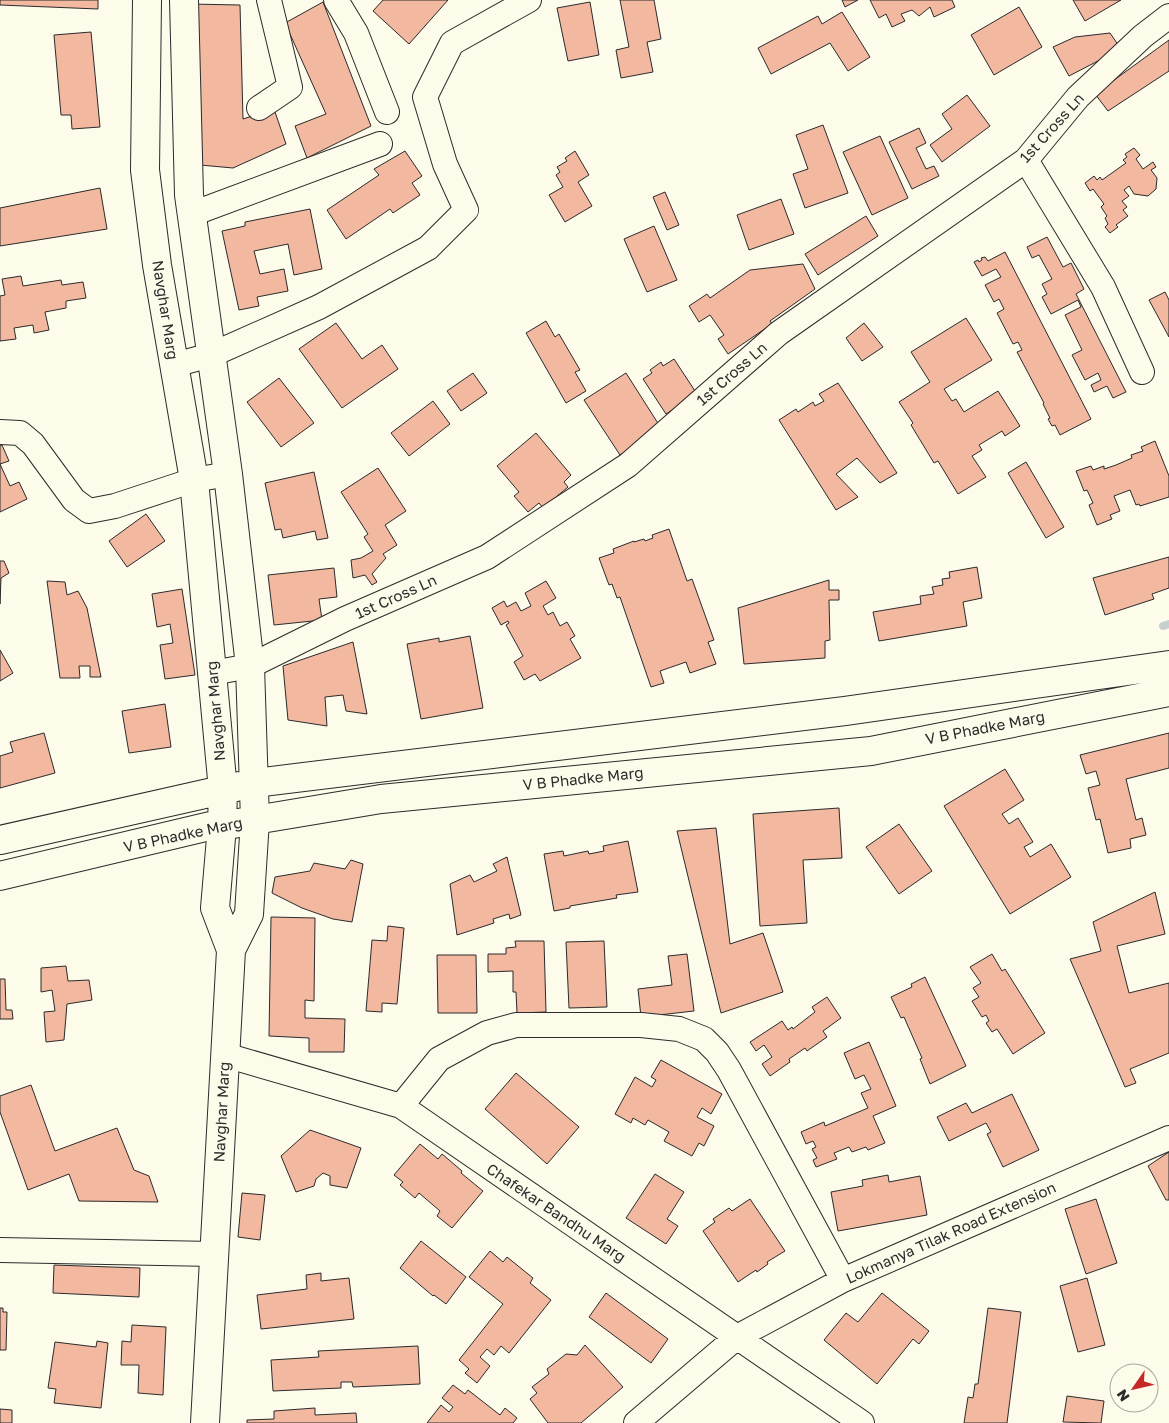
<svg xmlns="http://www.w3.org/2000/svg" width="1169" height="1423" font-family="'Golos Text',sans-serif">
  <rect width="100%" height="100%" fill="#fdfbea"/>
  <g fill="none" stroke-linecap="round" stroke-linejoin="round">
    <path stroke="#c7d0d0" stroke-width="8" d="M1163,626L1169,624"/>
  </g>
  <path fill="#f2b8a0" stroke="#2b2b2b" d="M0,0H98V9L0,5Z
    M383,0H448L409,44L373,11Z
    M620,0H654L661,39L647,42L653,72L621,78L616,50L629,47Z
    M842,0H858L845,7Z
    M870,0H952L955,7L934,17L930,7L919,16L912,10L901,14L905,21L892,27L886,14L879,18Z
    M1073,0H1121L1085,21Z
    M323,2L371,126L307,158L295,126L326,114L285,23Z
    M590,2L599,55L568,61L557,8Z
    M190,4L240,5L243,119L274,109L286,144L233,168L189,164Z
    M1019,7L1042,47L994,75L971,35Z
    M842,12L870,57L848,71L830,43L771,74L758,48L818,16L822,24Z
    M91,32L100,127L72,129L71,115H61L54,35Z
    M1110,33L1121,49L1069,76L1053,47L1075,37Z
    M1169,40V71L1108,111L1095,94Z
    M967,95L990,126L942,162L930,145L952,129L942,114Z
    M823,125L848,193L805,208L793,174L808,169L796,135Z
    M919,128L926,143L916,148L926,169L934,166L939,176L912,189L889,142Z
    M880,136L908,198L872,215L843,152Z
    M1134,148L1140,155L1136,159L1143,169L1153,162L1156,167L1151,170L1157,178L1156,189L1148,196L1134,194L1129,186L1124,190L1129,196L1122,201L1127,207L1123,210L1128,216L1116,225L1118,227L1110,233L1105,227L1108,224L1105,218L1107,216L1101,207L1104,204L1093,189L1090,191L1085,183L1094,176L1097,180L1100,177L1102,180L1126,163L1123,160L1127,157L1125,154Z
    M405,151L422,176L412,183L420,195L393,213L390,209L346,239L327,210L379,175L374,169Z
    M575,151L589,175L578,182L592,206L565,222L549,195L563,187L556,175L560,172L557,167L567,161L565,158Z
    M100,188L107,229L0,246V208Z
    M665,192L679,225L667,230L653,197Z
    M781,199L794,234L749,250L737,215Z
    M310,209L322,269L294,275L288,244L254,251L260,274L284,269L288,291L257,297L259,306L239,310L222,231L245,226V222Z
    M866,216L878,236L818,275L805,254Z
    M654,226L677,280L647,292L624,239Z
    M1047,237L1063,267L1071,263L1084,289L1076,294L1126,392L1113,398L1107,386L1094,392L1091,385L1101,380L1098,373L1085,380L1072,355L1082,350L1065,315L1081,307L1078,300L1051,314L1042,297L1047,294L1042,284L1052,279L1039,255L1032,258L1027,247Z
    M1005,252L1091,419L1060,435L1055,425L1052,426L1048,419L1050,418L1043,404L1044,403L1017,352L1022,350L1018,342L1013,344L997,313L1004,309L999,299L994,302L985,285L1001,277L996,269L982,276L974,262L978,260L979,262L982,260L981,258L985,257L988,261Z
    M803,264L815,289L770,321L772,324L728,354L718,339L724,335L710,315L699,322L689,306L707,294L710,298L750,270Z
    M21,276L23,286L61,280L62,285L83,282L86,298L66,301V308L45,312L49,330L34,333L33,325L14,328L16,339L0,341V296L5,295L2,279Z
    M1165,292L1169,300V337L1149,300Z
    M966,318L992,360L944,389L952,401L956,399L964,412L998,391L1020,426L1005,436L1002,431L979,445L982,450L972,456L986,477L958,494L938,461L934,463L911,425L913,423L899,402L930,382L911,352Z
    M546,321L555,337L559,334L580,370L575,372L586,391L566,403L526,333Z
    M336,323L362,359L382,345L398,369L342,408L299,349Z
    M864,323L883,347L862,361L846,338Z
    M674,359L697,394L666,414L643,379L652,373L650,370L661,362L663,366Z
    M473,373L487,393L461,411L447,391Z
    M626,373L661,428L620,455L584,400Z
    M279,378L314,423L281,447L247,402Z
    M838,383L897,473L880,483L857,458L836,474L858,497L836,510L779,420L796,409L798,412L813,402L815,406L824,401L819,394Z
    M433,401L450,424L409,456L391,433Z
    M536,433L571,475L564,482L568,487L543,508L539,503L528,512L514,496L519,492L497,466Z
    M1155,441L1169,476V497L1140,506L1139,504L1136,505L1130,490L1114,496L1120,511L1110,515L1112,519L1097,525L1089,505L1093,503L1087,490L1084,491L1076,471L1091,466L1093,470L1104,466V469L1116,465L1132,458L1131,455L1143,451L1141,447Z
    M2,445L9,461L0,464L10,486L19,482L27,499L0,512V446Z
    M1026,462L1064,527L1046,538L1008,473Z
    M378,468L406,511L385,525L397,545L383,554L386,558L372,574L377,582L372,585L365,575L353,578L351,560L361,558L373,551L364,537L368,534L341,492Z
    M314,472L328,538L317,540L315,531L283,538L281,529L275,530L265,483Z
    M146,514L165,541L127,567L109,541Z
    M669,529L687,581L692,579L714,640L708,642L716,664L690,673L686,662L660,671L664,683L651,687L620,597L617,598L612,584L609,585L599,558L614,553L613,549L634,541V542L644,539L645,541L653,538L652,535Z
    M1169,557V588L1152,594L1154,599L1105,615L1093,578Z
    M0,561H4L9,573L1,578L0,604Z
    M977,567L982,598L963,602L967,626L879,641L873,612L921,604L920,596L934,594L932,587L943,585L942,579L950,578L949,572Z
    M334,568L337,597L319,599L322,620L274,625L268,575Z
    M829,580V590H839V600H829L830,640L825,641V658L744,664L738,608Z
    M47,581L65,582L67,595L78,591L87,608L101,677H90V666H79L80,678H60Z
    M546,581L556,598L543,606L548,615L553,612L560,626L567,622L575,636L570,639L581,658L540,681L535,674L524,680L514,662L523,656L506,625L509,623L508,621L501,625L492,608L504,601L507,607L516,602L521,611L531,606L525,593Z
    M182,589L195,675L165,679L160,645L173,643L170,624L157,627L152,594Z
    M470,636L483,708L421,719L407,644L439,638V642Z
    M353,642L367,714L346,711L343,695L325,697L327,726L288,720L283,666Z
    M0,650L13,673L0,681Z
    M165,704L171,747L129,753L122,711Z
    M44,733L55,773L0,788V756L13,752L10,742Z
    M1169,733V768L1126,779L1136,820L1142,818L1146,835L1130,839L1131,848L1108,853L1100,819L1096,820L1088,788L1100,785L1096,771L1086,774L1080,755Z
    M1005,769L1024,800L1002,814L1009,824L1018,818L1033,842L1024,847L1030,857L1051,844L1071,877L1010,914L944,806Z
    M839,808L842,858L803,860L807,923L760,926L753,814Z
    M899,824L932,871L899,894L866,847Z
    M716,828L730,944L763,933L783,992L721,1013L677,831Z
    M628,841L638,892L616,895L617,898L570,906V908L554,911L544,854L563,851L564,856L588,851L589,854L604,851L603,846Z
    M507,857L521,915L510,919L509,914L493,919L494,923L457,935L450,884L470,875L474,882L497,871L493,864Z
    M351,860L363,864L352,922L333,919L302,908L272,893L275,877L310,871L314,863L345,869Z
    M1155,892L1165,934L1117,946L1129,993L1169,983V1053L1130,1069L1136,1083L1125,1087L1070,959L1101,951L1093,922Z
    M271,917L315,918L314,1001L305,1000V1018L345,1019L344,1052H309V1038L269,1036Z
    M388,926L404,928L397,1004L382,1003V1012L366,1011L372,940L387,941Z
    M515,941H544L546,1012L517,1013L516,992H513V971L488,972V954H506V948L516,947Z
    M604,941L607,1007L569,1008L566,942Z
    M687,954L694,1011L641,1017L638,989L672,985L668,956Z
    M992,954L1002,971L1005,969L1045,1033L1013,1054L997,1029L992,1032L986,1023L989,1021L986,1015L982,1017L972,1001L979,997L973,988L981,983L970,967Z
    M437,955H476L477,1013H438Z
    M66,966L68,981L89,980L92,1000L67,1004L64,1040L46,1042L44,1012L55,1011L52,990L41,992V968Z
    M925,977L966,1066L930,1084L920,1059L922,1058L904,1017L901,1018L891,997L912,987L911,984Z
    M0,979H5L6,1010H12L13,1019H0Z
    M827,997L841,1018L823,1031L827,1037L807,1051L805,1048L789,1059L790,1062L770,1076L762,1064L772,1057L764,1045L756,1051L750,1042L782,1021L788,1030L792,1027L793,1029L815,1012L812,1007Z
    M869,1042L896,1106L873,1116L885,1143L868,1150L866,1147L852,1152L849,1147L834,1153L837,1159L816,1167L813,1160L817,1158L812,1149L816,1147L813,1141L806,1144L801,1132L824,1122L825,1126L868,1108L861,1093L871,1089L864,1075L855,1079L844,1053Z
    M661,1060L722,1094L711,1114L702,1108L697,1117L714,1126L704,1146L699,1143L692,1156L664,1141L669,1132L648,1120L645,1125L633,1118L631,1123L615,1114L635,1077L652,1087L656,1080L651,1077Z
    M516,1073L579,1127L547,1164L485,1109Z
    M31,1085L55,1151L117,1128L134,1170L149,1176L158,1202L79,1201L69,1174L28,1190L0,1112V1096Z
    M1012,1094L1039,1150L1003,1167L987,1134L991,1132L986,1123L949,1141L937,1117L966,1103L972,1113Z
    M310,1130L361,1148L347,1188L330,1185V1176L323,1173L316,1179L314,1186L296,1192L281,1156Z
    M420,1144L438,1159L442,1154L462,1171L461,1173L483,1191L452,1228L437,1216L440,1211L419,1193L415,1198L400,1185L403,1182L394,1175Z
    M1169,1152V1200H1166L1148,1166Z
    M655,1174L684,1192L667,1219L678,1226L666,1244L626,1218Z
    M888,1175L889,1182L920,1176L927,1215L838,1231L831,1192L863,1186L862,1180Z
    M242,1193L265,1195L260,1240L238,1237Z
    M750,1199L785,1251L767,1262L768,1264L757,1272L756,1270L738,1282L703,1231L715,1222L713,1219L729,1208L732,1211Z
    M1096,1199L1117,1263L1086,1274L1065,1209Z
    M421,1241L466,1277L446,1304L434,1295L433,1296L400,1268Z
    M490,1251L503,1262L507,1257L533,1278L530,1283L551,1300L509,1353L501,1346L494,1355L487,1349L480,1357L490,1366L477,1383L465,1373L469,1369L459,1360L503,1304L469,1277Z
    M54,1265L140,1268L139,1297L53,1293Z
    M321,1273V1281L349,1278L354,1319L261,1329L257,1295L307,1289L306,1275Z
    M1087,1278L1105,1345L1078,1352L1060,1286Z
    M606,1293L668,1339L651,1363L589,1317Z
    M882,1293L929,1331L919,1344L913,1339L877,1384L824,1340L846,1313L858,1322Z
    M0,1308H3V1312H7L6,1350H0Z
    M988,1308L1021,1312L1007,1423H964L968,1397L973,1398L975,1384H978Z
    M132,1325L166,1327L163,1395L138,1393L139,1365H121L122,1341L131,1342Z
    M97,1341L108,1343L101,1408L54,1403L56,1389L48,1388L55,1342L96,1347Z
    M585,1345L623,1387L581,1423H548L530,1399L537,1393L532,1387L549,1374L547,1369L566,1354L577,1355Z
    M418,1346L420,1384L353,1387L352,1382H341V1388L273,1391L271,1360L319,1357L318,1351Z
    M453,1385L465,1394L468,1390L500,1415L505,1408L517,1418L513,1423H427L441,1405L449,1412L453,1407L442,1398Z
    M1067,1396L1104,1401L1101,1423L1063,1422Z
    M315,1408V1415L356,1413L357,1423H247V1420L274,1419V1411Z
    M0,1409L12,1410V1423H0Z"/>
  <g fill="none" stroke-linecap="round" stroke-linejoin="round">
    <g stroke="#2b2b2b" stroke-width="26">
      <path id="minor" d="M336,0L356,33L387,112
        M259,108L290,87L269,0
        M1026,160L1103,287L1142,372
        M192,214L380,144
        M174,365L211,355L319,307L428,248L466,210L445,164L425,97L452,43L529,0
        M0,432L20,433L33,444L74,500L89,511L115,506L194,480L228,474
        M212,673L250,666L345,619L487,557L628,465L779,333L1026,160L1078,97L1143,36L1169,16
        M225,1055L401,1106L862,1423
        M401,1106L439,1059L487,1033L516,1025H641L679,1029L704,1039L717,1052L729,1070L843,1280
        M0,1250L214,1254
        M636,1423L737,1337L843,1280L1169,1138"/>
    </g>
    <g stroke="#2b2b2b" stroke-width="30">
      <path id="tertiary" d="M254,783L845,711L1169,665
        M231,950L249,914L255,820L381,799L871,751L1169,692
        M205,1423L231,950L215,908L222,826"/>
    </g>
    <g stroke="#2b2b2b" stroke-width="30">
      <path id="secondary" d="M147,0L145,170L157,265L194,480L223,790L222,826
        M0,840L240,786
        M0,876L210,826H222L255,820L250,666L228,474L189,195L184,0"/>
    </g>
    <use href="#minor" stroke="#fdfbea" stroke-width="24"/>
    <use href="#tertiary" stroke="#fdfbea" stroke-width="28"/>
    <use href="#secondary" stroke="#fdfbea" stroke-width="28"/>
  </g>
  <g text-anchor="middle" stroke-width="4" stroke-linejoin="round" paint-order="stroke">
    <g font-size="15" fill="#2b2b2b" stroke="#fdfbea">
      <text transform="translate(1052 128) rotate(-48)" y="5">1st Cross Ln</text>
      <text transform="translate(165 310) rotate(81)" y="5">Navghar Marg</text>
      <text transform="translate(732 374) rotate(-41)" y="5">1st Cross Ln</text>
      <text transform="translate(396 597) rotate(-24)" y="5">1st Cross Ln</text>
      <text transform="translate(216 711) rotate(-95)" y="5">Navghar Marg</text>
      <text transform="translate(985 728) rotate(-11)" y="5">V B Phadke Marg</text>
      <text transform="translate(583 779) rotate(-6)" y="5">V B Phadke Marg</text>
      <text transform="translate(183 835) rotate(-12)" y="5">V B Phadke Marg</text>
      <text transform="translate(222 1112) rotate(-87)" y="5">Navghar Marg</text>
      <text transform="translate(556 1213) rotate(34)" y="5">Chafekar Bandhu Marg</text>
      <text transform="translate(951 1233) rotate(-24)" y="5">Lokmanya Tilak Road Extension</text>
    </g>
  </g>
  <g transform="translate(1134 1388) rotate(236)"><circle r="24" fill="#fdfbea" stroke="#a9a89e"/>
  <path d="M0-4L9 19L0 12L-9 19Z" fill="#c62828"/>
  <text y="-8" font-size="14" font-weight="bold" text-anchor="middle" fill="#2b2b2b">N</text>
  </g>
</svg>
